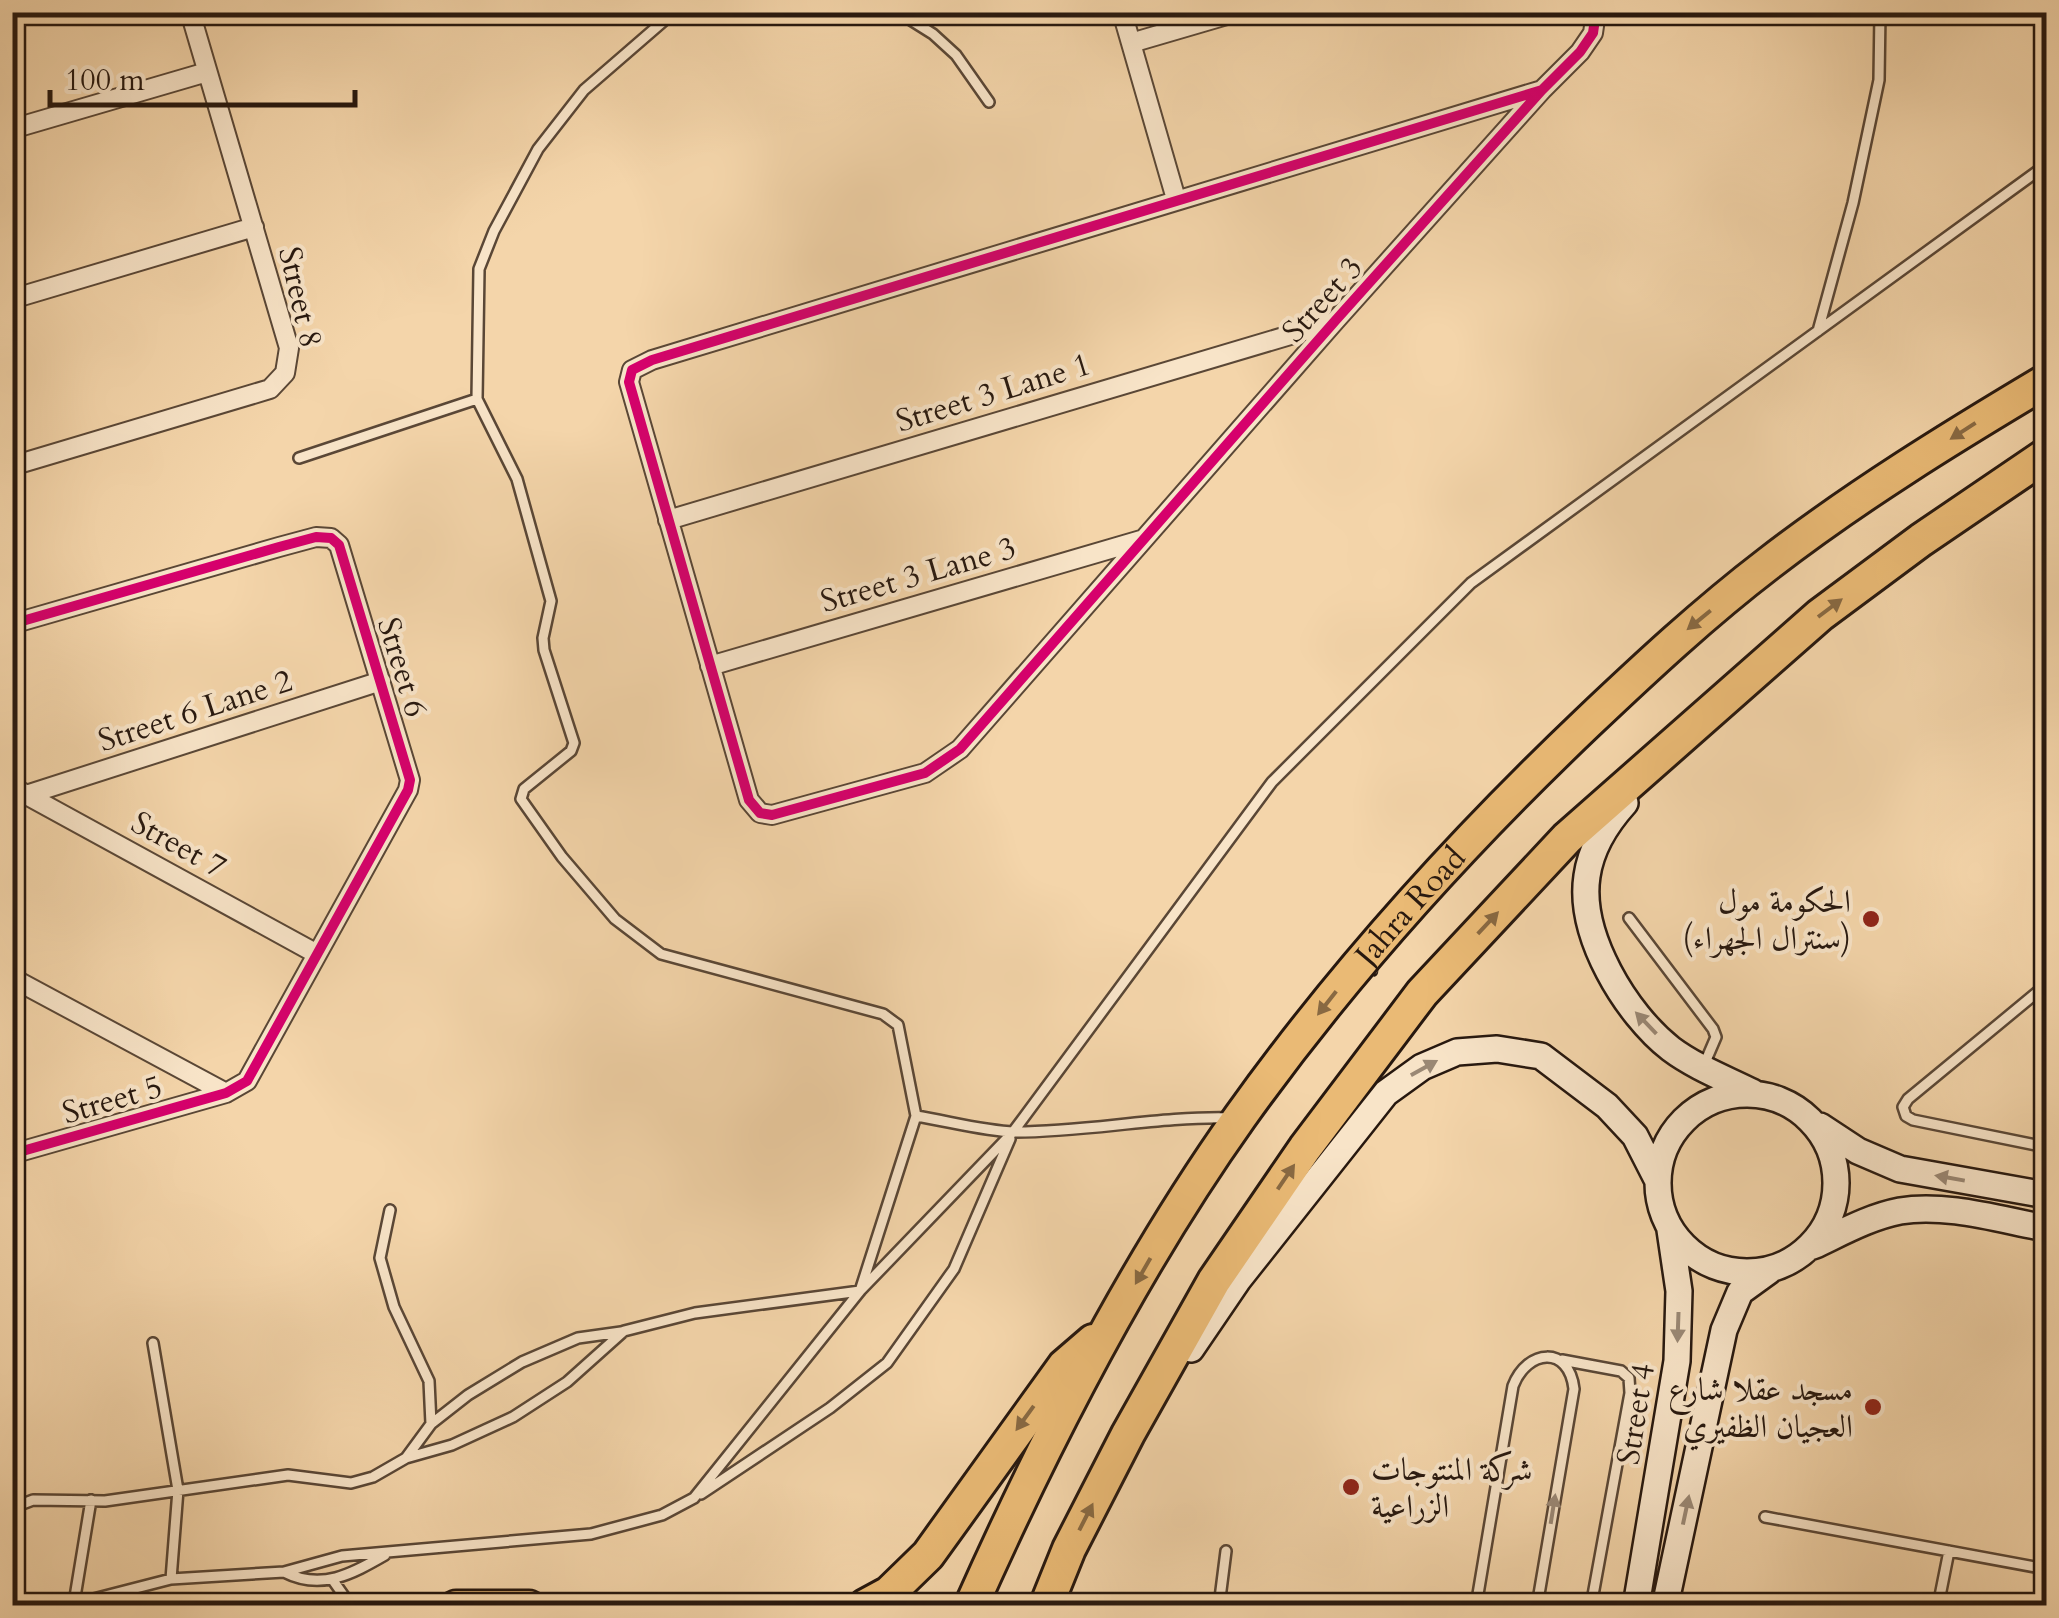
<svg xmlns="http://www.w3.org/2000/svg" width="2059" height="1618" font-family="Cardo,Amiri,serif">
  <rect width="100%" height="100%" fill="#f4d5aa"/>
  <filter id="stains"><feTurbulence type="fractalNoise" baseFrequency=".002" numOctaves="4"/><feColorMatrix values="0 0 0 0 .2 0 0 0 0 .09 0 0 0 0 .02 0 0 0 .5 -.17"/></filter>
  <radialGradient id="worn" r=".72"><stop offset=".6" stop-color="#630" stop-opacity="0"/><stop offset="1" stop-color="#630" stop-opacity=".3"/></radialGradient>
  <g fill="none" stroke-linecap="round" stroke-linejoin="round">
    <g stroke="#5a4736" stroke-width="14">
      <path id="lane" d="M898,12L933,34L956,55L989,102
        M1818,331L1853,203L1879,80L1880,12
        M299,458L477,399
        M1629,918L1713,1029L1716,1037L1704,1065
        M2046,985L1908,1099L1903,1107L1906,1116L1913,1120L2046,1147
        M916,1116C948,1121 983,1131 1015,1132C1088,1132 1159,1116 1232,1118
        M390,1210L380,1258L394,1307L429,1381L431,1424
        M153,1343L178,1490L171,1579
        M1562,1360L1621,1371L1629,1378L1630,1393L1591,1606
        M406,1458L431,1424L468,1395L522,1362L578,1338L621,1332
        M701,1494L830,1408L887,1363L954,1269L1010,1139
        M12,1508L33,1500L105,1501L288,1475L351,1483L373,1477L406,1458L452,1445L513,1417L567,1382L624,1331L695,1313L860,1291L916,1116L898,1025L883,1014L661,954L615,919L562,857L521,799L524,789L571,751L574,743L544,650L543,638L551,601L517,479L477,399L479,269L494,231L538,149L584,90L674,12
        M1765,1517L2046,1569
        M284,1572C321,1591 352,1574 385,1555
        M332,1579L351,1606
        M74,1603L91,1500
        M66,1606L171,1579L284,1572L342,1556L591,1534L662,1515L694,1498L860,1291L1013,1132L1272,782L1471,583L2046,165
        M1219,1606L1226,1551
        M1476,1606L1513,1386C1527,1349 1569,1345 1574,1389L1537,1606
        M1938,1606L1949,1551"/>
    </g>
    <g stroke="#5a4736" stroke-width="22">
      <path id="street" d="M1122,12L1176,199
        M1131,43L1237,12
        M1542,90L652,360L632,370L629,382L749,800L760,813L772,815L925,773L960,749L1335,321L1542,90L1580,52L1593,33L1596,12
        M12,129L207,72
        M12,299L254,227
        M12,466L270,389L285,373L289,348L190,12
        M668,520L1334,322
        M12,624L279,547L316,537L331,538L339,545L410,780L408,790L247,1081L226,1093L12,1154
        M710,666L1141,540
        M12,787L317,954
        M26,795L381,681
        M12,978L226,1093"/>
    </g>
    <g stroke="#27180f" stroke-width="30">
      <path id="secondary" d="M1625,803C1606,824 1591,848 1587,876C1578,935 1626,1014 1671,1049C1695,1067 1726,1079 1752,1092
        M1658 1183a89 89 0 1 1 178 0a89 89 0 1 1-178 0Z
        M1820,1126L1858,1151L1900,1169L2046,1195
        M1813,1246C1841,1233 1869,1217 1900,1211C1946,1203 2001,1220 2046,1228
        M1191,1349L1238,1280L1386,1093L1422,1067L1457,1052L1497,1049L1541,1056L1607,1106L1635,1136L1657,1179
        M1636,1606L1677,1361L1679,1291L1670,1230
        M1665,1606L1724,1330L1740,1292L1769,1271"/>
    </g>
    <g stroke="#27180f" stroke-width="35">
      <path id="primary" d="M456,1606H529"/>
    </g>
    <g stroke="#27180f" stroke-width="38">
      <g id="highway">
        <path d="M865,1606L889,1593L928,1555L1064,1366L1093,1341"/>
        <path id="s1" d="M971,1606C1046,1438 1134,1266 1240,1117C1342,974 1460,844 1587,723C1645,668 1704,613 1768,564C1856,496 1952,437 2046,381"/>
        <path d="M1046,1606L1069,1549L1128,1434L1214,1281L1305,1148L1422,993L1567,838L1820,615L1921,540L2046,455"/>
      </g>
    </g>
    <use href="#lane" stroke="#f8e4c8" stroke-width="9"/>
    <use href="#street" stroke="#f8e4c8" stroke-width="18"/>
    <use href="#secondary" stroke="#f8e4c8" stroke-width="25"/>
    <use href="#primary" stroke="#eaba75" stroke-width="30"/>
    <use href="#highway" stroke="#eaba75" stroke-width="32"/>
    <g stroke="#f8e4c8" stroke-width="16">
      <path id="cycleway" d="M1542,90L652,360L632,370L629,382L749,800L760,813L772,815L925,773L960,749L1335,321L1542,90L1580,52L1593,33L1596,12
        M12,624L279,547L316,537L331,538L339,545L410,780L408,790L247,1081L226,1093L12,1154"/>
    </g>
    <use href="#cycleway" stroke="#d6006c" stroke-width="10"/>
  </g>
  <defs><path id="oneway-solid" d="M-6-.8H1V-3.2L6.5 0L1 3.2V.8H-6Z" transform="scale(2.5)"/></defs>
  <g fill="#886942">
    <use href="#oneway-solid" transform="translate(1963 431) rotate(147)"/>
    <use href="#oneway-solid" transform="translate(1830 608) rotate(-37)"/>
    <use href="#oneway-solid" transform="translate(1699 620) rotate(141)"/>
    <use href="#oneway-solid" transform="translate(1488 923) rotate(-47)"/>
    <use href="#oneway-solid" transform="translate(1327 1003) rotate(128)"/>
    <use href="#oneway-solid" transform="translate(1286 1177) rotate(-56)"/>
    <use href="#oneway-solid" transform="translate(1143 1271) rotate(120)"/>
    <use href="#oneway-solid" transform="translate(1025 1418) rotate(126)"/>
    <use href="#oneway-solid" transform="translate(1086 1517) rotate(-63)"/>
  </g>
  <g fill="#9a8875">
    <use href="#oneway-solid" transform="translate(1646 1023) rotate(-134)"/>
    <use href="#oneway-solid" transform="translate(1424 1068) rotate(-29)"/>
    <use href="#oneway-solid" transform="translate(1950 1178) rotate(-170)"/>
    <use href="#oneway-solid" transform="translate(1678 1327) rotate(92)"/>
    <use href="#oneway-solid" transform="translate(1553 1509) rotate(-81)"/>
    <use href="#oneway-solid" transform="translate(1686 1510) rotate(-78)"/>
  </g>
  <g fill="#8f2418" stroke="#f8e4c8" stroke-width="4">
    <circle cx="1871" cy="919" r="10"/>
    <circle cx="1873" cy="1407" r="10"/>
    <circle cx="1351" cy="1487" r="10"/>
  </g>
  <g text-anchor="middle" stroke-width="8" stroke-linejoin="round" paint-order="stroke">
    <g font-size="32" fill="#27180f" stroke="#f8e4c8">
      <text transform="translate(301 297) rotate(77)" y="11">Street 8</text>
      <text transform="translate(1322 299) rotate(-48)" y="11">Street 3</text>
      <text transform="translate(993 392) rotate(-17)" y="11">Street 3 Lane 1</text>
      <text transform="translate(918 574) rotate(-16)" y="11">Street 3 Lane 3</text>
      <text transform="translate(403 667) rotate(73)" y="11">Street 6</text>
      <text transform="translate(195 710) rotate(-18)" y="11">Street 6 Lane 2</text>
      <text transform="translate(179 844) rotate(29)" y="11">Street 7</text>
      <text dy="11" stroke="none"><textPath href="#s1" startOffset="830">Jahra Road</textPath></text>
      <text transform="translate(112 1099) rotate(-16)" y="11">Street 5</text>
      <text transform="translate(1635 1414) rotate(-81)" y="11">Street 4</text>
    </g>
    <g font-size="32" fill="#27180f" stroke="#f8e4c8" text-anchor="end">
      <text x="1851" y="912">الحكومة مول<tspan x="1851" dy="37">(سنترال الجهراء)</tspan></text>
      <text x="1853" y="1400">مسجد عقلا شارع<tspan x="1853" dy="37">العجيان الظفيري</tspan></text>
      <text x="1371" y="1480" text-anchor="start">شركة المنتوجات<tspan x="1371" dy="37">الزراعية</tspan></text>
    </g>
  </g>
  <rect width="2059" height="1618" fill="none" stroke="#f4d5aa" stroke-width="50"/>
  <rect x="15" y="15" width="2029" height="1588" fill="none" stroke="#27180f" stroke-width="5"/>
  <rect x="25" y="25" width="2009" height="1568" fill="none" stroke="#27180f" stroke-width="2.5"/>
  <path d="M50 90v15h305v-15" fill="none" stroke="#27180f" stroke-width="5"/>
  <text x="65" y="90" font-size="30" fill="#27180f" stroke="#f8e4c8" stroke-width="8" paint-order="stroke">100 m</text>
  <rect width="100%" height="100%" filter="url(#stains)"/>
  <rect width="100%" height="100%" fill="url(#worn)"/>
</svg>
